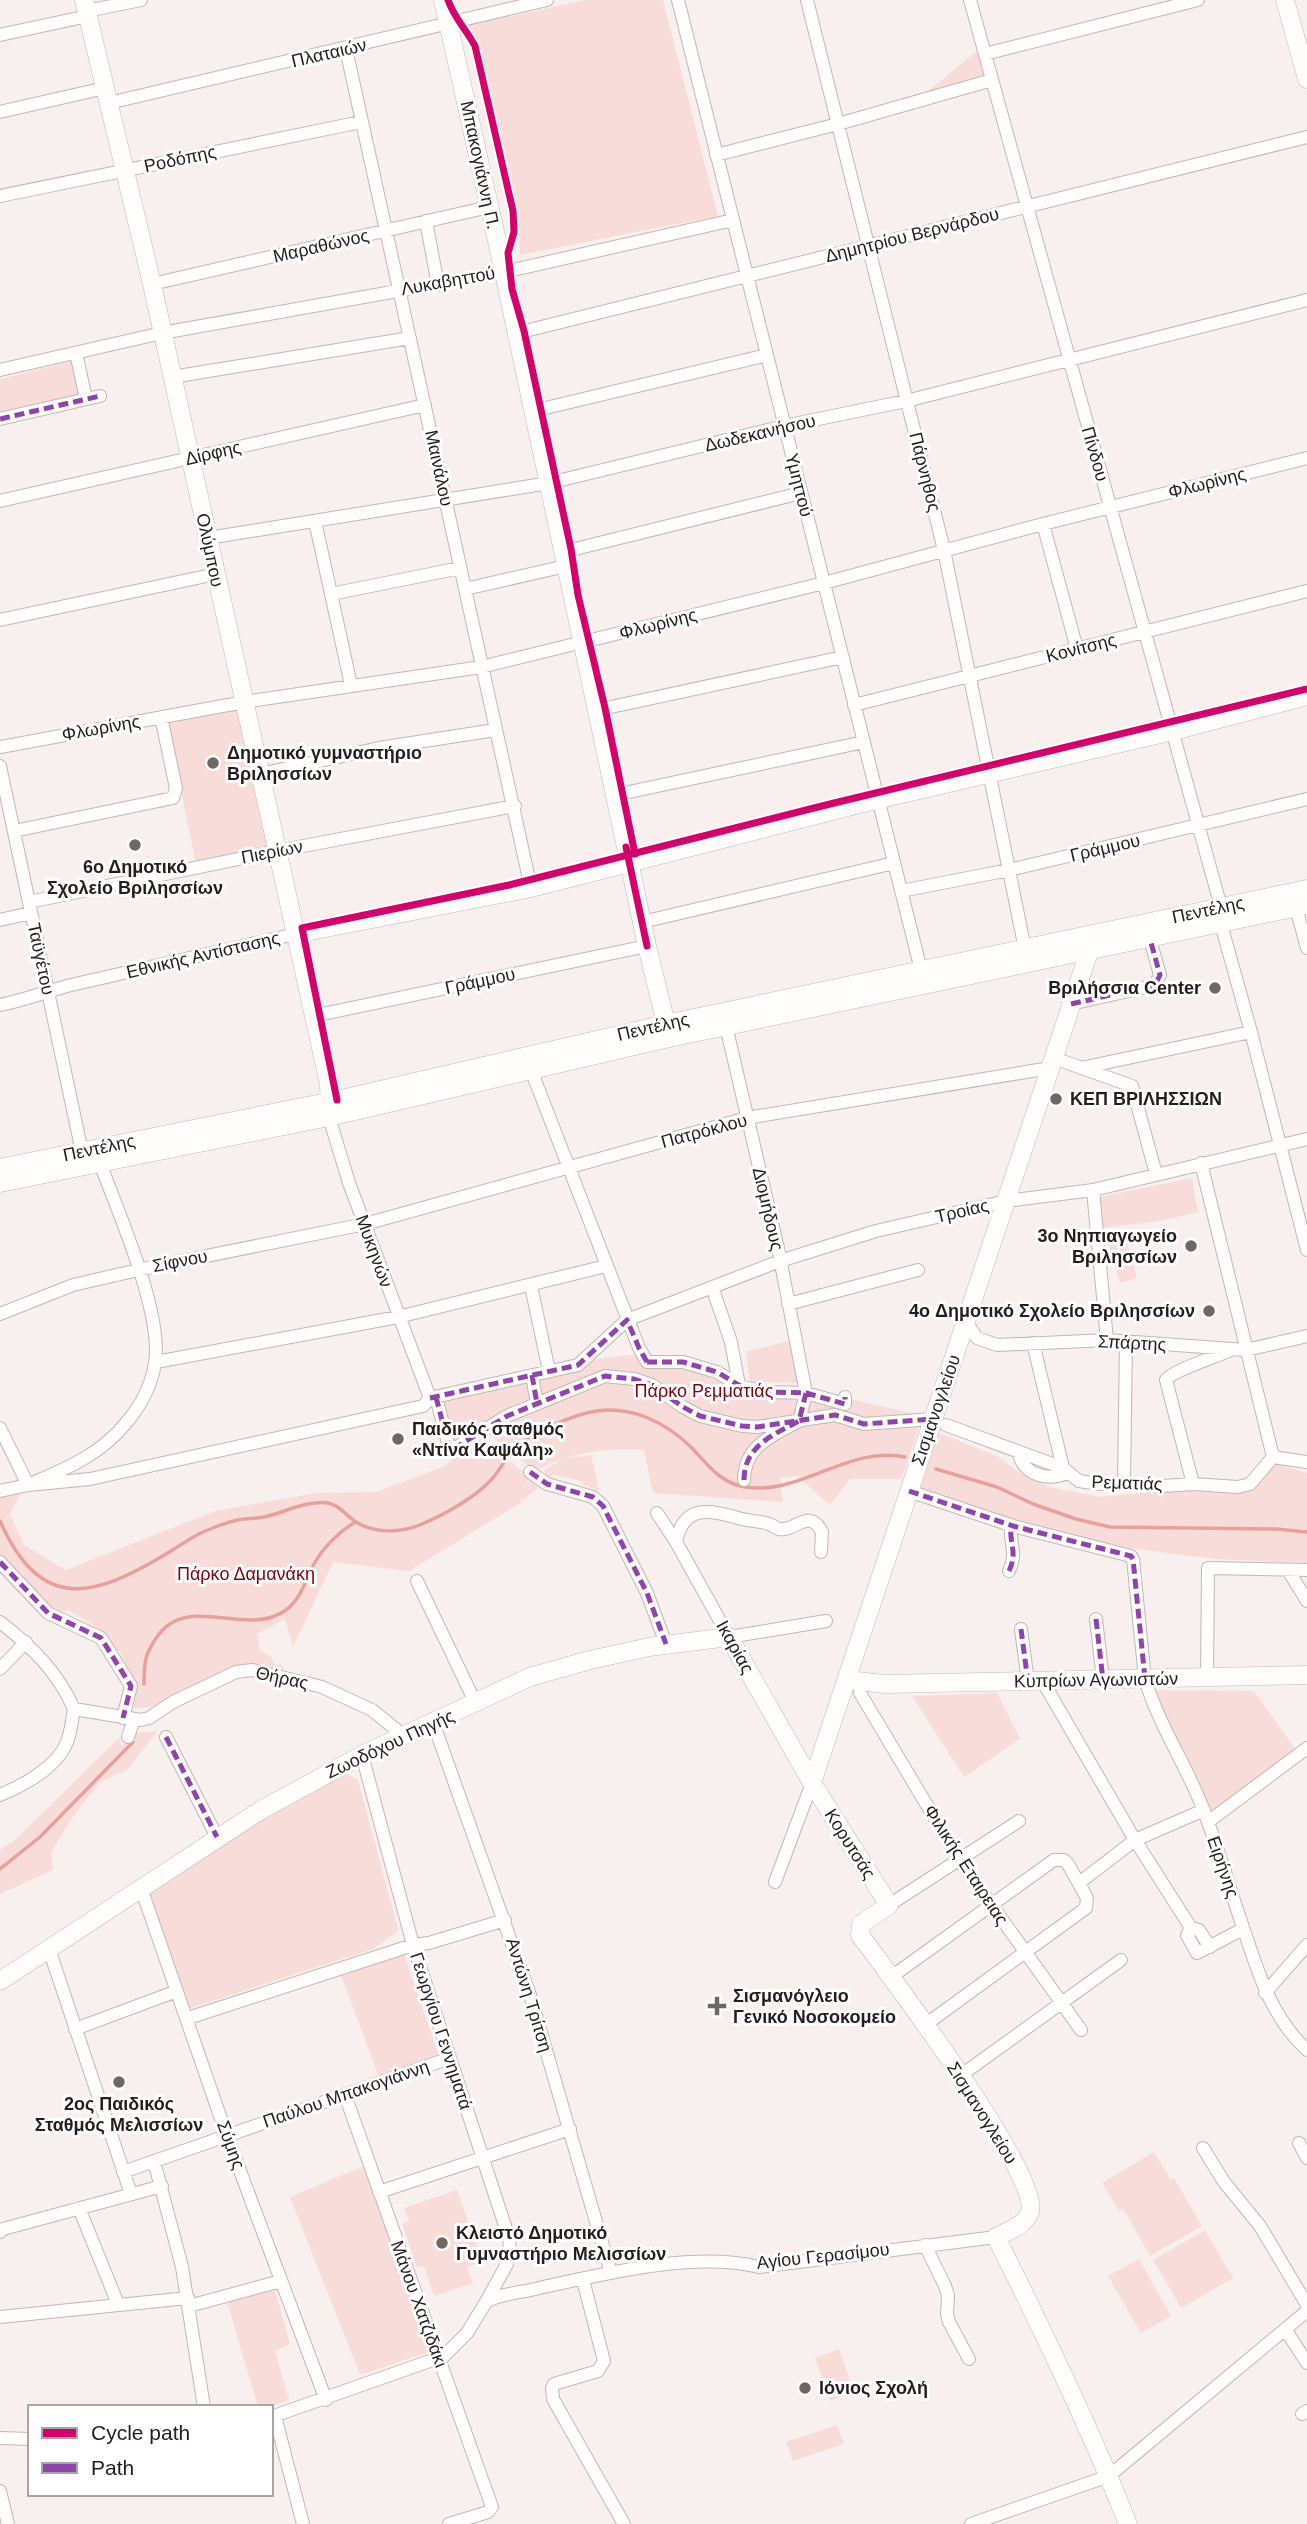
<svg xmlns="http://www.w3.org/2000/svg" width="1307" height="2524" font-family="Helvetica,sans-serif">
  <rect width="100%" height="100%" fill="#f8f0ee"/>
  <path fill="#f8dcd9" d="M585,0H663L718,216L520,255L518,219L478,45L468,26Z
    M977,51L984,75L927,92Z
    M73,361L80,396L0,415V379Z
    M239,709L268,848L196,863L167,723Z
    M1192,1178L1198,1212L1161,1221L1102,1228L1099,1197Z
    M1125,1234L1137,1278L1120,1283L1107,1239Z
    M789,1341L800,1383L750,1382L746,1352Z
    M627,1355L674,1357L748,1385L813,1390L928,1417L919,1426L902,1479H850L830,1505L797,1476L780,1478L783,1502L653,1493L644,1450C601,1448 573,1452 535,1471L489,1434L525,1414L608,1383L523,1413L455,1455L439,1395L586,1361Z
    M939,1433L999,1457L1020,1473L1049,1487L1101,1497L1193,1488L1241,1493L1253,1488L1271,1467L1278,1464L1307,1473V1563L1215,1559L1129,1548L1013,1522L921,1487Z
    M482,1440L530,1477L522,1491L531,1478L539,1486L538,1488L523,1500L519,1495L522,1502L409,1571L333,1562L293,1647L285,1619L257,1634L260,1650L271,1657L275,1665H282L284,1672L235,1669L151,1707L136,1708L128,1702L133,1682L120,1651H115L95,1626L68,1610L53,1619H44L0,1574V1496L22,1491L10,1514L24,1545L66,1570L215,1511L317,1493L376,1492L445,1466L455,1456Z
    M591,1455L599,1490L583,1485V1482L553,1474L552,1477L547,1476L544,1470L564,1459Z
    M1151,1690L1254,1691L1296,1750L1211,1821Z
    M997,1693L1020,1739L964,1777L912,1696Z
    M158,1731L127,1770L100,1782L72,1818L51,1852L53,1870L0,1894V1850L15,1840L119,1738L122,1746L136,1733Z
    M340,1771L358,1780L398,1929L397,1932L373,1949L188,2009L149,1896L152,1890L267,1814Z
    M404,1954L439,2056L379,2077L341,1975Z
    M1154,2152L1171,2180L1174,2178L1202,2226L1150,2256L1123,2209L1119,2211L1102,2183Z
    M364,2166L432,2351L360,2375L290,2197Z
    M457,2190L482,2262L467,2267L473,2283L434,2296L424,2266L417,2267L402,2224L409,2221L404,2208Z
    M1205,2230L1233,2278L1181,2308L1153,2260Z
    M1139,2259L1171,2316L1141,2333L1108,2276Z
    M275,2290L290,2344L275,2351L289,2400L268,2407H258L227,2302Z
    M839,2349L854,2392L830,2401L815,2358Z
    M837,2425L844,2444L793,2461L786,2442Z"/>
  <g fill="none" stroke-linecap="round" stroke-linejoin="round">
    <path stroke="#e6a19d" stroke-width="3.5" d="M936,1469L997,1487L1033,1504L1076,1519L1110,1527L1276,1529L1307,1532
      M0,1521C41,1613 93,1598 166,1554C178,1547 190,1538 203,1532C213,1528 226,1522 238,1520C246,1518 255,1519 264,1517C281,1514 297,1504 315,1503C338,1500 341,1512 356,1522C375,1534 402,1533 422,1524C445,1514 471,1500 489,1482C499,1473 505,1458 515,1448C531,1432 573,1415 596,1411C632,1406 665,1422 691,1447C707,1464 720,1483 745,1487C800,1496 849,1445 905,1457
      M144,1684C144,1661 145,1653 159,1634C190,1594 247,1638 286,1610C301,1599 306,1579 314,1564C324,1546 338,1533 355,1522
      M0,1869L40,1837L133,1742"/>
    <g stroke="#bfb8b7" stroke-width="14">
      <path id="street" d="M678,0L921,970
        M807,0L944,550L1025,949
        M970,0L1221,907
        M87,11L141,0
        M0,35L88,16
        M346,49L531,888
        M985,54L1198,0
        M109,103L547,0
        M0,112L105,88
        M716,155L838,124L992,80
        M0,196L361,122
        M426,221L438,285
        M152,284L489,207
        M517,333L1307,137
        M76,353L86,399
        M0,370L162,333L504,272L733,220
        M172,377L410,338
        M533,411L767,355
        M0,419L100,396
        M0,501L425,405
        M315,521L351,685
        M1043,524L1077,649
        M208,538L549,483L784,426L906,401L1307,300
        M563,552L801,493
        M465,589L566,566
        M331,594L460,568
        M0,620L216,574
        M854,705L1307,591
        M597,710L843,657
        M0,747L244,702L481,667L824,583L1043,524L1307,458
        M0,766L82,1152
        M260,774L379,748L495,730
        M615,795L864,742
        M14,831L173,798L176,788L161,717
        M901,891L1009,870L1307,799
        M29,902L277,851L515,806
        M1296,908L1307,948
        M0,920L31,913
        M642,922L894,863
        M1221,924L1251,1032L1307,1250
        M1071,1004L1155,985L1160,975L1150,939
        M0,1005C25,1000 47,991 71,985L295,934
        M313,1016L647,946
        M726,1026L778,1248L806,1393L799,1421C773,1435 744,1446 744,1480
        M1054,1058L1132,1086L1156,1174
        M1081,1068L1251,1032
        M531,1070L639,1348L647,1362
        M329,1117L349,1183L430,1398
        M1201,1163L1273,1457
        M1093,1190L1107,1340
        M531,1286L549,1371
        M712,1287L731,1342L739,1385
        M788,1304L918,1270
        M0,1314L73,1285L147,1268L365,1224L747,1118L1050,1068
        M966,1322L977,1338L997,1345L1107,1340L1246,1350L1307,1336
        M1033,1343L1063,1468
        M156,1362L398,1317L606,1266
        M647,1362H683L717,1372L742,1387L768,1392L806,1393L845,1404V1397
        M532,1375L537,1404
        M436,1397L450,1451L507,1416L605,1376L634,1379L652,1385L683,1407L700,1416L742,1426L757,1427L835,1415L864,1424L933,1419
        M946,1425L1063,1468L1079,1481L1098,1484L1124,1483L1162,1486L1193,1484L1238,1487L1250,1484L1273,1457L1307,1462
        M0,1428L28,1485
        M1019,1454C1024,1476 1049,1481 1067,1473
        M530,1472L547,1484L593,1497L603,1506L647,1593L666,1644
        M35,1482C51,1475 68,1468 83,1459C117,1440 149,1403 155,1363C163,1313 118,1212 100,1163
        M1124,1483L1126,1341
        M1193,1484L1166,1380C1173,1370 1216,1357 1231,1350
        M0,1491L28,1485L90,1479L423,1406L430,1398L578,1365L627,1320L780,1261L876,1231L1006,1201L1093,1190L1307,1139
        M909,1491L1013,1526L1131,1556L1133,1559L1145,1679C1159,1726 1187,1766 1204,1811C1219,1851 1231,1893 1245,1933C1259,1976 1273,2019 1307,2050
        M657,1513L676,1542L729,1637L826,1621
        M676,1542C684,1502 712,1511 742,1519C750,1521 760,1521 769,1524C772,1525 776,1528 779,1529C795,1532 809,1507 822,1532L821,1552
        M0,1562L48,1613L101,1638L131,1686L123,1718
        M1288,1570L1307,1601
        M1009,1571C1018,1552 1009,1544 1011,1525
        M417,1581L476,1704
        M1096,1619L1103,1680
        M0,1622C31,1646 58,1672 74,1709
        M1021,1629L1028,1682
        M0,1669L26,1642
        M1207,1678L1208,1568L1307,1570
        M1043,1682L1135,1840L1191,1928L1199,1930L1210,1947
        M860,1693L959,1859L1081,2030
        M74,1709L141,1720L149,1718L173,1702L236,1672L252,1670L322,1687L372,1710L404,1736
        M433,1722L530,1995L611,2273
        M128,1737L134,1719
        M166,1737L217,1837
        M0,1795C24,1785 57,1767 67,1742C71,1732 72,1720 74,1709
        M1208,1822L1307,1748
        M775,1882L812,1783
        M1079,1883L1135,1840L1204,1810
        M141,1888L227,2136L326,2400
        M889,1905L1019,1821
        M1191,1928L1187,1935L1197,1953L1243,1929
        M49,1949L131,2194
        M891,1977L1054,1860H1064L1068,1864L1087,1898L1086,1908L925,2025
        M1265,1993L1307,1945
        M188,2018L413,1945L429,1943L505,1920
        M75,2029L177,1991
        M960,2076L1121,1960
        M345,2095L492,2507L488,2512L449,2524
        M1299,2143L1307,2158
        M1203,2148L1224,2182L1260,2226L1307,2305
        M154,2161L182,2267L204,2407
        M123,2172L450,2058
        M379,2192L570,2129
        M79,2208L118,2304
        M0,2232L3,2229L162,2186
        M925,2245L945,2286L948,2295L947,2314L949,2322L969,2359
        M583,2280L604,2361L598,2371L554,2384L552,2388L553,2399L624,2524
        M487,2301C503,2293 521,2293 539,2288C604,2274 693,2251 759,2267L996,2237
        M189,2306L281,2281
        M0,2317L188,2298
        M1285,2329L1307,2363
        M1302,2414L1307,2411
        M275,2416L303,2524
        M271,2417L444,2356L467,2333L486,2302L507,2264L510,2251L509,2238L413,1945L362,1755
        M0,2438L30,2439
        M0,2491L8,2524
        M971,2524L1109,2476L1307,2311"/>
    </g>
    <g stroke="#bfb8b7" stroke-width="19">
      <path id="secondary" d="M84,0L152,284L329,1084L330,1110
        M443,0L498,245L647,946L669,1036
        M1285,0L1307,79
        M295,934L531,888L867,802L1173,731L1307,696
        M0,1168L337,1100L666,1024L1307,889
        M0,1183L329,1117L669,1038L1307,905
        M847,1680L885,1684L1307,1675
        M812,1783L1089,952L1087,943
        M0,1981L261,1810L362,1755L530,1677L590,1660L649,1647L729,1637L812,1783L889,1905L861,1924L860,1935C888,1973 1041,2175 1030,2212C1026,2225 1006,2232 996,2237C1043,2331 1089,2426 1128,2524"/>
    </g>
    <use href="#street" stroke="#fefdfc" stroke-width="12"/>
    <use href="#secondary" stroke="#fefdfc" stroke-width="18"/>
    <path stroke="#8e44ad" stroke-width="5" stroke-dasharray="10 5" stroke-linecap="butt" d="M0,419L100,396
      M1071,1004L1155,985L1160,975L1150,939
      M647,1362H683L717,1372L742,1387L768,1392L806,1393L845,1404V1397
      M532,1375L537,1404
      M436,1397L450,1451L507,1416L605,1376L634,1379L652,1385L683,1407L700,1416L742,1426L757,1427L835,1415L864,1424L933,1419
      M430,1398L578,1365L627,1320L639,1348L647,1362
      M530,1472L547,1484L593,1497L603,1506L647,1593L666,1644
      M744,1480C744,1446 773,1435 799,1421L806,1393
      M909,1491L1013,1526L1131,1556L1133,1559L1145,1679
      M0,1562L48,1613L101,1638L131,1686L123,1718
      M1009,1571C1018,1552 1009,1544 1011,1525
      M1096,1619L1103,1680
      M1021,1629L1028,1682
      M166,1737L217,1837"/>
    <g stroke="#fff" stroke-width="11">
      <path id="cycleway" d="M448,0C454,18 466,29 475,46L513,211L514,232L508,253L512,289L524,331L571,549L578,595L605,708L635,854
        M626,847L647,946
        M337,1100L302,928L509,885L830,804L1307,689"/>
    </g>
    <use href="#cycleway" stroke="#d6006c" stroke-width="7"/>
  </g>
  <g fill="#6f6766" stroke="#fff" stroke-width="2.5">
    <circle cx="213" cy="763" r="7"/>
    <circle cx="135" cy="845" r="7"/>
    <circle cx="1215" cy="988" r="7"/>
    <circle cx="1056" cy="1099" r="7"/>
    <circle cx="1191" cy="1246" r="7"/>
    <circle cx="1209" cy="1311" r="7"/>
    <circle cx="398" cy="1439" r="7"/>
    <path d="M713.5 1995.5h7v7h7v7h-7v7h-7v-7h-7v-7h7z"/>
    <circle cx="119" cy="2082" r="7"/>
    <circle cx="442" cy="2243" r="7"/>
    <circle cx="805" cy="2388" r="7"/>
  </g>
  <g text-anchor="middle" stroke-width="6" stroke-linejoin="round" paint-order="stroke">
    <g font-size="18" fill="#251d1d" stroke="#fff">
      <text transform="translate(329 53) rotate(-13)" y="6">Πλαταιών</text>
      <text transform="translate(180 159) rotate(-12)" y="6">Ροδόπης</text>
      <text transform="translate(480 165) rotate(78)" y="6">Μπακογιάννη Π.</text>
      <text transform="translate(912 235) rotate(-14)" y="6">Δημητρίου Βερνάρδου</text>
      <text transform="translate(321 246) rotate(-13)" y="6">Μαραθώνος</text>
      <text transform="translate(448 281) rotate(-10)" y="6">Λυκαβηττού</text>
      <text transform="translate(760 433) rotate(-13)" y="6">Δωδεκανήσου</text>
      <text transform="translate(213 453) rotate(-13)" y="6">Δίρφης</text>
      <text transform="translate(1095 454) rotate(74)" y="6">Πίνδου</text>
      <text transform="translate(439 468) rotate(78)" y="6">Μαινάλου</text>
      <text transform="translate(925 472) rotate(76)" y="6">Πάρνηθος</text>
      <text transform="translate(1207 483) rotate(-14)" y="6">Φλωρίνης</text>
      <text transform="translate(799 485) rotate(76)" y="6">Υμηττού</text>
      <text transform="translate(210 550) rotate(78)" y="6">Ολύμπου</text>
      <text transform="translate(658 624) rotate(-14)" y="6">Φλωρίνης</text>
      <text transform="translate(1081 648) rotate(-14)" y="6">Κονίτσης</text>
      <text transform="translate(101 728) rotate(-10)" y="6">Φλωρίνης</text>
      <text transform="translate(1105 848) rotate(-13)" y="6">Γράμμου</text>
      <text transform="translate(272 852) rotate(-11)" y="6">Πιερίων</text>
      <text transform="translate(1208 910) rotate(-12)" y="6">Πεντέλης</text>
      <text transform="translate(203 955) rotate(-13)" y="6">Εθνικής Αντίστασης</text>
      <text transform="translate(41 959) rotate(78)" y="6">Ταϋγέτου</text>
      <text transform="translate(480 981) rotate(-12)" y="6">Γράμμου</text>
      <text transform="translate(653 1027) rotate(-13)" y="6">Πεντέλης</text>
      <text transform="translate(704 1131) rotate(-15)" y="6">Πατρόκλου</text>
      <text transform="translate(99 1148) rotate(-12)" y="6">Πεντέλης</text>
      <text transform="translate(768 1209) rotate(77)" y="6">Διομήδους</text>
      <text transform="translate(962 1211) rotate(-13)" y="6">Τροίας</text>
      <text transform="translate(374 1251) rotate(70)" y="6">Μυκηνών</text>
      <text transform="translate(180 1261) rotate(-11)" y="6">Σίφνου</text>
      <text transform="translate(1132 1343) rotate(3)" y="6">Σπάρτης</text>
      <text transform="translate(936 1410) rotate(-71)" y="6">Σισμανογλείου</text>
      <text transform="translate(1127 1483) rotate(2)" y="6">Ρεματιάς</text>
      <text transform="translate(735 1647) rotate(61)" y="6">Ικαρίας</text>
      <text transform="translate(282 1678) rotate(12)" y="6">Θήρας</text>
      <text transform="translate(1096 1680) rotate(-1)" y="6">Κυπρίων Αγωνιστών</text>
      <text transform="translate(390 1744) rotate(-25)" y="6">Ζωοδόχου Πηγής</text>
      <text transform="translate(850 1844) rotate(58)" y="6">Κορυτσάς</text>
      <text transform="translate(966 1865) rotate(57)" y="6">Φιλικής Εταιρειας</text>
      <text transform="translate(1223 1867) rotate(71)" y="6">Ειρήνης</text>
      <text transform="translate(529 1995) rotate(73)" y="6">Αντώνη Τρίτση</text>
      <text transform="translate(441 2031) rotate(72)" y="6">Γεωργίου Γεννηματά</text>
      <text transform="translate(346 2094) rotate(-19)" y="6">Παύλου Μπακογιάννη</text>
      <text transform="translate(982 2113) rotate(58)" y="6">Σισμανογλείου</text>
      <text transform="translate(231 2145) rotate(70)" y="6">Σύμης</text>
      <text transform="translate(823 2256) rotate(-6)" y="6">Αγίου Γερασίμου</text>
      <text transform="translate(419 2304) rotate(70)" y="6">Μάνου Χατζιδάκι</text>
    </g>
    <g font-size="18" font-weight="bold" fill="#251d1d" stroke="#fff" text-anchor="start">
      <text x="227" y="759">Δημοτικό γυμναστήριο<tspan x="227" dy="21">Βριλησσίων</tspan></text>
      <text x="135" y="873" text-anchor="middle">6ο Δημοτικό<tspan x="135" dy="21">Σχολείο Βριλησσίων</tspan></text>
      <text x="1201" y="994" text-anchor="end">Βριλήσσια Center</text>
      <text x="1070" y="1105">ΚΕΠ ΒΡΙΛΗΣΣΙΩΝ</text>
      <text x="1177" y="1242" text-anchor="end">3ο Νηπιαγωγείο<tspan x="1177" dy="21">Βριλησσίων</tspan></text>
      <text x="1195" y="1317" text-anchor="end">4o Δημοτικό Σχολείο Βριλησσίων</text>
      <text x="412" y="1435">Παιδικός σταθμός<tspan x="412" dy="21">«Ντίνα Καψάλη»</tspan></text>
      <text x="733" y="2002">Σισμανόγλειο<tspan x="733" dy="21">Γενικό Νοσοκομείο</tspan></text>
      <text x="119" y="2110" text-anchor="middle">2ος Παιδικός<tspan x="119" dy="21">Σταθμός Μελισσίων</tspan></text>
      <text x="456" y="2239">Κλειστό Δημοτικό<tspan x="456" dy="21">Γυμναστήριο Μελισσίων</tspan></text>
      <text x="819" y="2394">Ιόνιος Σχολή</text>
    </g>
    <g font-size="18" fill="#7d0214" stroke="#fff">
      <text x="704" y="1397">Πάρκο Ρεμματιάς</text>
      <text x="246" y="1580">Πάρκο Δαμανάκη</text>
    </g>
  </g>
  <rect x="28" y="2405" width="245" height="91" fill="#ffffff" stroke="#a8a5a5" stroke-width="2"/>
  <rect x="42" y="2428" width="35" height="10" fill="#d6006c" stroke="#a8a5a5" stroke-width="2"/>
  <text x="91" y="2440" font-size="21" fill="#251d1d">Cycle path</text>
  <rect x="42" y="2463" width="35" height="10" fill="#8e44ad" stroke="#a8a5a5" stroke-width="2"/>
  <text x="91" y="2475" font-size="21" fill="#251d1d">Path</text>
</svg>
